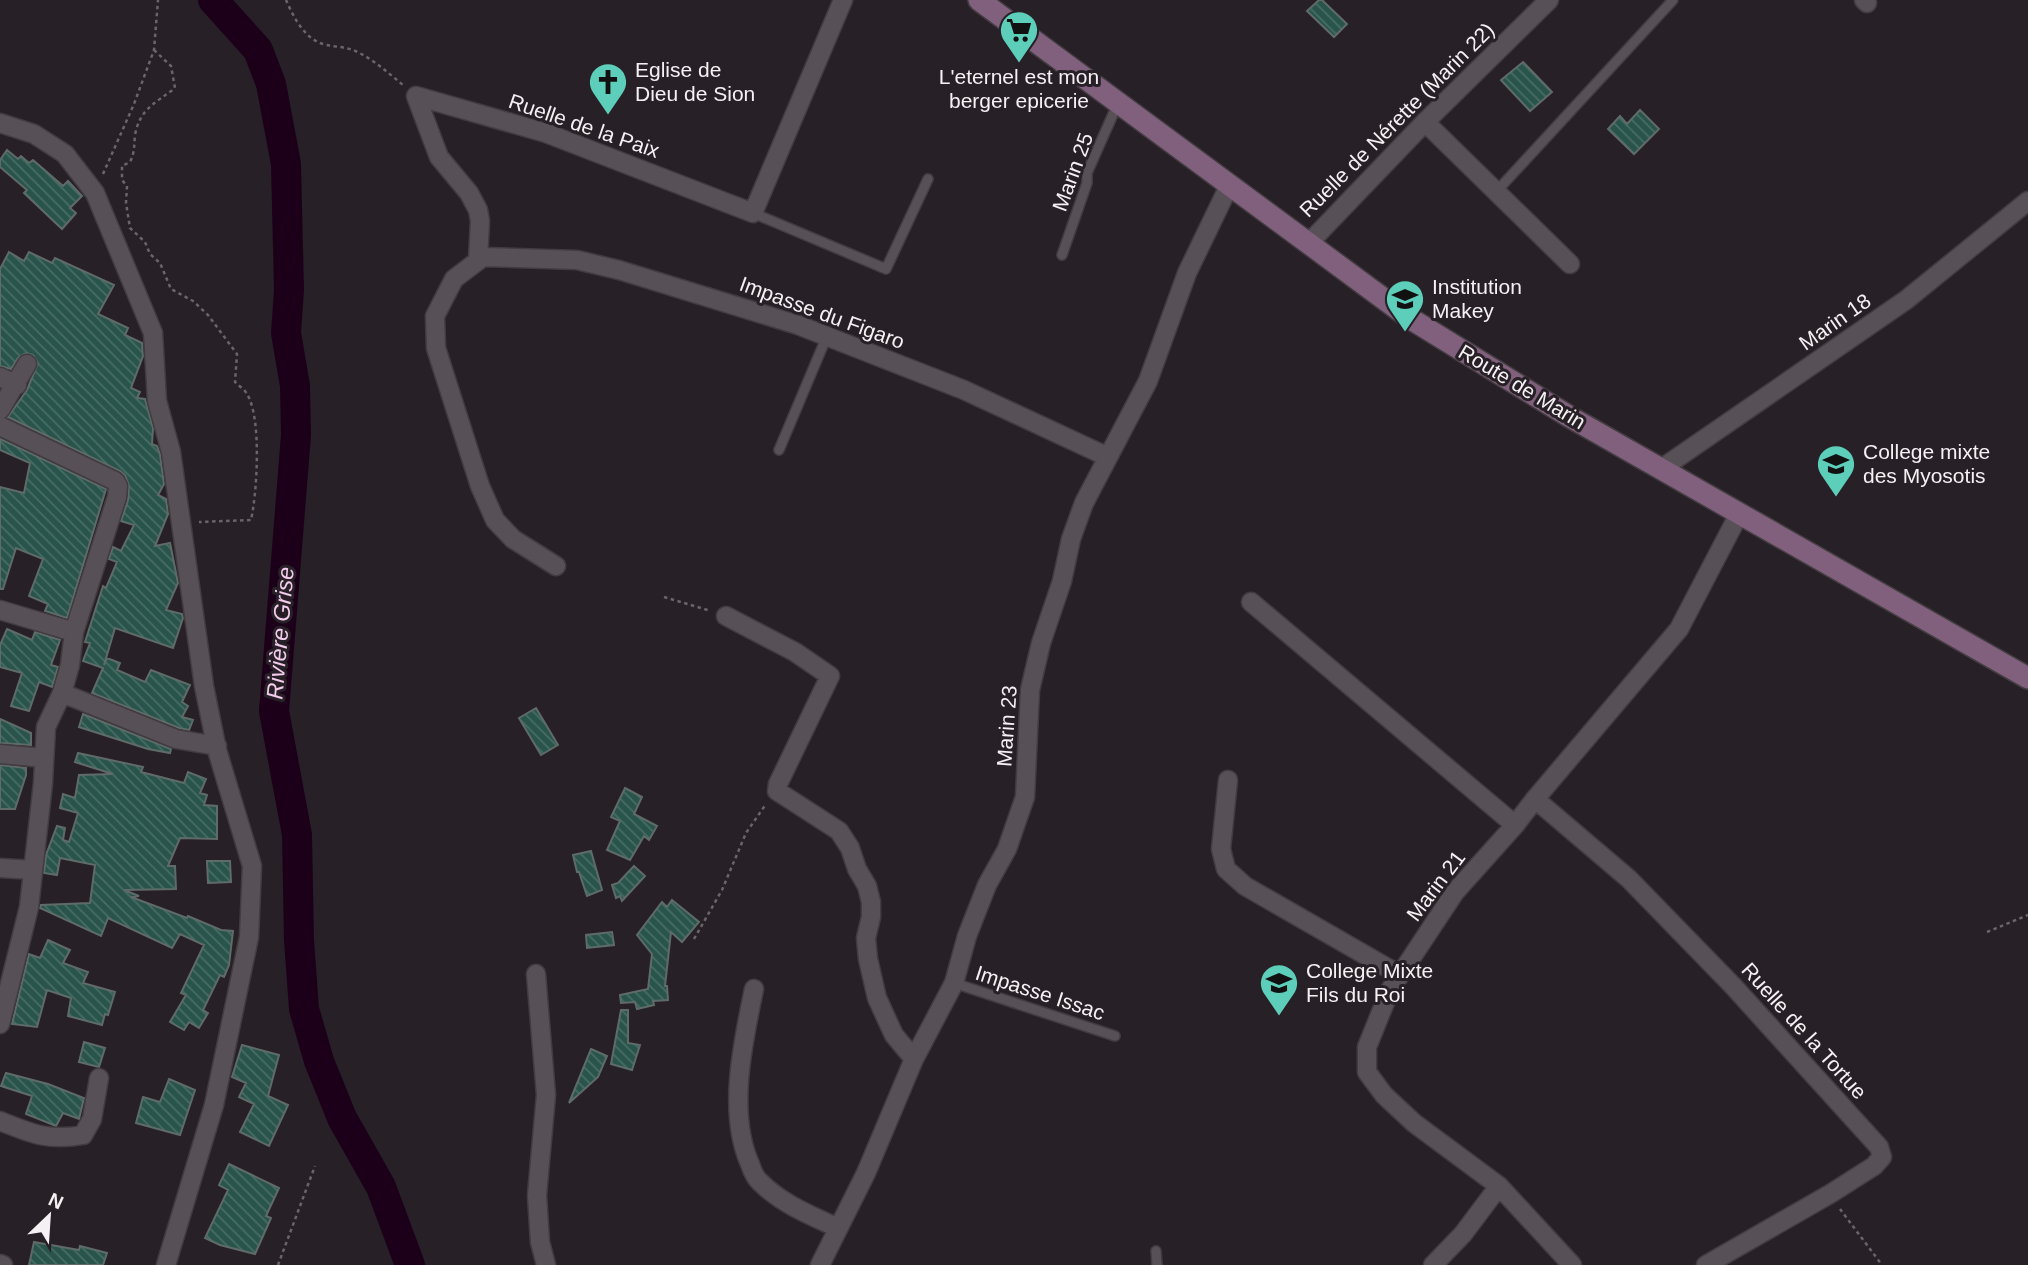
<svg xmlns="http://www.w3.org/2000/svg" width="2028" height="1265" font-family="Helvetica,sans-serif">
  <defs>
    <pattern id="building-back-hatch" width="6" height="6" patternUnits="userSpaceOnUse" patternTransform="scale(1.75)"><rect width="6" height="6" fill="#28544b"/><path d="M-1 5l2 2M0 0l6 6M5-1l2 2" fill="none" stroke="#486d66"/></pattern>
  </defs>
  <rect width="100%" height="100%" fill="#272026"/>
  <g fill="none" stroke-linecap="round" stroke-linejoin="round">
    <path stroke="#1c001a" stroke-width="30" d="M213,0L258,50L271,84L286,164L289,290L286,333L295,386L296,435L274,711L297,835L299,940L304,1009L319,1061L342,1118L381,1187L410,1265"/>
  </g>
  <path fill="url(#building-back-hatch)" stroke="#5f6b68" stroke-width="2" d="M1319,0H1322L1347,24L1334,37L1307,11Z
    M1523,62L1552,92L1530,111L1501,80Z
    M1640,110L1659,129L1634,154L1608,129L1620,116L1627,124Z
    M7,150L18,159L21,156L29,163L33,160L63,186L68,181L82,196L70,208L76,213L62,229L24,193L27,190L0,167V160Z
    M9,252L24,261L29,252L52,263L55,258L114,285L98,314L128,328L125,335L142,343L143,356L131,388L140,392L137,398L145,399L153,428L152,444L157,446L160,454L164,484L158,495L166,499L168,514L155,546L170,543L178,583L166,610L182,614L183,618L173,648L115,628L104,665L107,658L120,663L117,670L145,682L151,670L190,685L182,702L188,706L182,717L193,720L189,730L179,728L92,693L103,668L83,661L90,643L85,642L103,586L106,588L117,562L109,559L113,547L121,551L134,525L121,521L128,500L129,486L125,475L120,471L8,417L27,390L38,363L33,355L26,353L18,358L11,369L0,366V269Z
    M0,439L106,489L67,618L45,611L48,604L29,596L43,559L16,548L3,589H0V487L24,493L30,463L0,450Z
    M7,629L32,640L35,632L60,640L51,665L58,667L52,687L39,682L29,711L11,706L22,673L0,667V645Z
    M536,708L558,745L541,755L519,718Z
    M83,714L171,749L170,753L148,749L79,727Z
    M0,719L31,733V745L0,743Z
    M78,753L143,767L141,772L184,783L188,772L206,779L200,793L207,795L204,805L217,806V839L180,838L168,866H175L176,889L124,890L139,896L131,897L187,918L188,916L221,930L233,931L229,965L224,977L220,975L203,1010L208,1013L199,1028L189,1022L184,1030L170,1022L186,995L181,993L204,945L180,934L172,948L108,918L101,936L40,908L41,905L90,903L95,865L60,858L57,875L44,873L46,855L57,826L65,828L63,840L69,842L78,813L60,808L63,794L75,798L79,775L113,774L75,762Z
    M0,765L26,768V775L15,809H0Z
    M625,788L642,797L634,814L657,826L649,840L644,836L630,860L607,850L620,821L611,817Z
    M591,851L602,890L587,896L579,872H577L573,855Z
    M207,861H230L231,882L208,883Z
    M634,866L645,876L622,901L620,896L616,898L612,885L618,883Z
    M672,900L699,922L682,942L671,932L665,986H667L668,1000L653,1001L654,1005L637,1009L635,1002L621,1003L620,995L648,989L652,954L637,935L662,902L667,907Z
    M612,932L614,945L587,948L586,935Z
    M48,940L70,950L63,963L88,972L83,983L115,992L108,1015L105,1014L102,1025L68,1016L71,998L47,990L37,1027L12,1024L29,954L40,958Z
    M621,1010H628V1043L640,1045L632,1070L611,1064Z
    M84,1042L105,1048L99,1067L79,1062Z
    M242,1045L279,1055L268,1096L288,1105L269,1146L240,1132L254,1104L239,1097L246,1083L232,1077Z
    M591,1049L607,1056L598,1077L569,1103Z
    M6,1073L48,1084L84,1098L79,1119L63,1113L56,1126L26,1114L32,1096L1,1086Z
    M169,1079L195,1090L180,1135L136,1123L143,1097L160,1102Z
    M229,1164L279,1188L266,1216L271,1218L255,1254L220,1245L205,1238L228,1190L219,1185Z
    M34,1242L79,1250L80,1246L107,1253L103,1265H29Z"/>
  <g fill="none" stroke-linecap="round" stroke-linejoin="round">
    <g stroke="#423c41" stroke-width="12">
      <path id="lane" d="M1495,193L1673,0
        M753,213L886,269L928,179
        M1062,255L1087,183V173L1118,103
        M779,450L827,336
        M954,983L1115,1036
        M1156,1251L1157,1265"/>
    </g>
    <g stroke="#423c41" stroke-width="21">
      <path id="street" d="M1864,0L1867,3
        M416,96L546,133L753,213L843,0
        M416,96L439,157L469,193L478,210L480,221L478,259
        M1425,122L1570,264
        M0,123L34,134L65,154L95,193L153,333L157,401L171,452L204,686L217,750L252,866L249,937L214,1105L166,1265
        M1308,244L1425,122L1549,0
        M0,377L17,385
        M0,410L27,364
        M0,426L115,481L118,486L117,497L74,632L70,665L62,693L46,727L43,783L29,907L0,1024
        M1661,469L1906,300L2028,201
        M556,566L513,539L495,520L480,486L436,348L435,316L454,279L483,257L577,260L619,270L798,325L964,390L1108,457
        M1251,602L1515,825
        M0,610L74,632
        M726,616L795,652L830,676L778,784L777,791L839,831L850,848L857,869L867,886L871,902V917L866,938L868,959L877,998L894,1035L914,1059
        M62,693L176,739L217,746
        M0,754L44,758
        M1228,780L1221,849L1226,869L1245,886L1400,975
        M1535,799L1629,879L1734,987L1879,1147L1882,1157L1874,1166L1830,1194L1706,1265
        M0,868L33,870
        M536,974L546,1095L537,1195L540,1242L546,1265
        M754,989C743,1042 727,1113 750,1164C752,1170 755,1178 760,1182C782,1204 810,1215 838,1228
        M0,1121C32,1134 48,1141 83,1135L92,1119L99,1078
        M0,1264L3,1265
        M820,1265L866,1173L914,1059L954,983L967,936L987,885L1007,849L1025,797L1030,690L1041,643L1062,581L1071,539L1084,503L1148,381L1187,273L1229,186
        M1433,1265L1463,1234L1499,1186
        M1572,1265L1499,1186L1414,1123L1384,1095L1367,1072V1047L1390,990L1455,892L1515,825L1535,799L1679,629L1739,514"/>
    </g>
    <g stroke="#423c41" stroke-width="24">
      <path id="secondary" d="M979,0L1411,319L1570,417L2028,678"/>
    </g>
    <path stroke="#6b656a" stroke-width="2.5" stroke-dasharray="3.5 3.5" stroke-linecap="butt" d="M286,0C293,16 303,36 320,43C330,47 342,46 353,50C372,58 387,72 403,85
      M154,50L171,66L175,88C156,103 140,108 135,135C134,145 135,152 130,162L122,166V180L127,186L126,203L130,228L145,242L150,254L160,263L171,289L193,301L208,315L237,354L235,382C239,386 245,390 247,394C262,418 257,493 251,520L199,522
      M103,174L134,104L154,50L158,0
      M664,597L711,611
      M1987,932L2028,915
      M694,939L722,890L746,833L766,804
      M1840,1209L1882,1265
      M278,1265L315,1166"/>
    <use href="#lane" stroke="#585057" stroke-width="9"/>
    <use href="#street" stroke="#585057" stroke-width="18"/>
    <use href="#secondary" stroke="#80607c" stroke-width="21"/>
  </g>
  <defs>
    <g id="supermarket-pin" transform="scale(2.0125)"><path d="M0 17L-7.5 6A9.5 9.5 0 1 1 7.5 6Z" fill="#5dceb9" stroke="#272026"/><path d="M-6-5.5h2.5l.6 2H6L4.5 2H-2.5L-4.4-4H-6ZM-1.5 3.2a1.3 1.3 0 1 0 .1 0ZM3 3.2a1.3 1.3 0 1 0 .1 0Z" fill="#111"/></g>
    <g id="church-pin" transform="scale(2.0125)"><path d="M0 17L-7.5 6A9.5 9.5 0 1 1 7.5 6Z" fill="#5dceb9" stroke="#272026"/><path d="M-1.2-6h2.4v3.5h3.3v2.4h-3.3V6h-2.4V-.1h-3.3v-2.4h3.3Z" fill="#111"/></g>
    <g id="school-pin" transform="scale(2.0125)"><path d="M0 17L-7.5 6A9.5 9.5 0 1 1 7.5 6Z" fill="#5dceb9" stroke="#272026"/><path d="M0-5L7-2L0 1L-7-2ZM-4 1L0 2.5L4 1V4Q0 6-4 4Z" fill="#111"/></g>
  </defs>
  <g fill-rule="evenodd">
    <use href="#supermarket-pin" x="1019" y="30"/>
    <use href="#church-pin" x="608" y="82"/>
    <use href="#school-pin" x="1405" y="299"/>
    <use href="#school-pin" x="1836" y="464"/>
    <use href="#school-pin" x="1279" y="983"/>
  </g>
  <g text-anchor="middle" stroke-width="6" stroke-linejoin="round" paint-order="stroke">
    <g font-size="21" fill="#f5f0f4" stroke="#272026" text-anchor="start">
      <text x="635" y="77">Eglise de<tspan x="635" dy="24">Dieu de Sion</tspan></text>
      <text x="1019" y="84" text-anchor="middle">L'eternel est mon<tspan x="1019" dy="24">berger epicerie</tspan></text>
      <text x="1432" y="294">Institution<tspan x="1432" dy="24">Makey</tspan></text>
      <text x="1863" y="459">College mixte<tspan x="1863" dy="24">des Myosotis</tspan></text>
      <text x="1306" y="978">College Mixte<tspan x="1306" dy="24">Fils du Roi</tspan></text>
    </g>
    <g font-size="21" fill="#f5f0f4" stroke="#272026">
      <text transform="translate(1397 120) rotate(-45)" y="7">Ruelle de Nérette (Marin 22)</text>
      <text transform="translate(584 126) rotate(19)" y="7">Ruelle de la Paix</text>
      <text transform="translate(1073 172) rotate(-70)" y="7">Marin 25</text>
      <text transform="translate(822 313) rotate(20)" y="7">Impasse du Figaro</text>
      <text transform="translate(1835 322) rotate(-35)" y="7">Marin 18</text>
      <text transform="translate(1522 387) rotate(31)" y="7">Route de Marin</text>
      <text transform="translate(1007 726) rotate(-86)" y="7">Marin 23</text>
      <text transform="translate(1436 886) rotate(-53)" y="7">Marin 21</text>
      <text transform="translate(1040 993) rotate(18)" y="7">Impasse Issac</text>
      <text transform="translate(1804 1031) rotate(48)" y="7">Ruelle de la Tortue</text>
    </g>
    <g font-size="23" font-style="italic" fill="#f4cced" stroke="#272026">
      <text transform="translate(280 633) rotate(-85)" y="8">Rivière Grise</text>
    </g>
  </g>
  <g transform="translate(49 1216) rotate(25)" stroke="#272026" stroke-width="5" paint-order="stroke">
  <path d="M0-5L12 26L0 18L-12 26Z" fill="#f5f0f4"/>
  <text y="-10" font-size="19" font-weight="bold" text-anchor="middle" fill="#f5f0f4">N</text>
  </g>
</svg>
